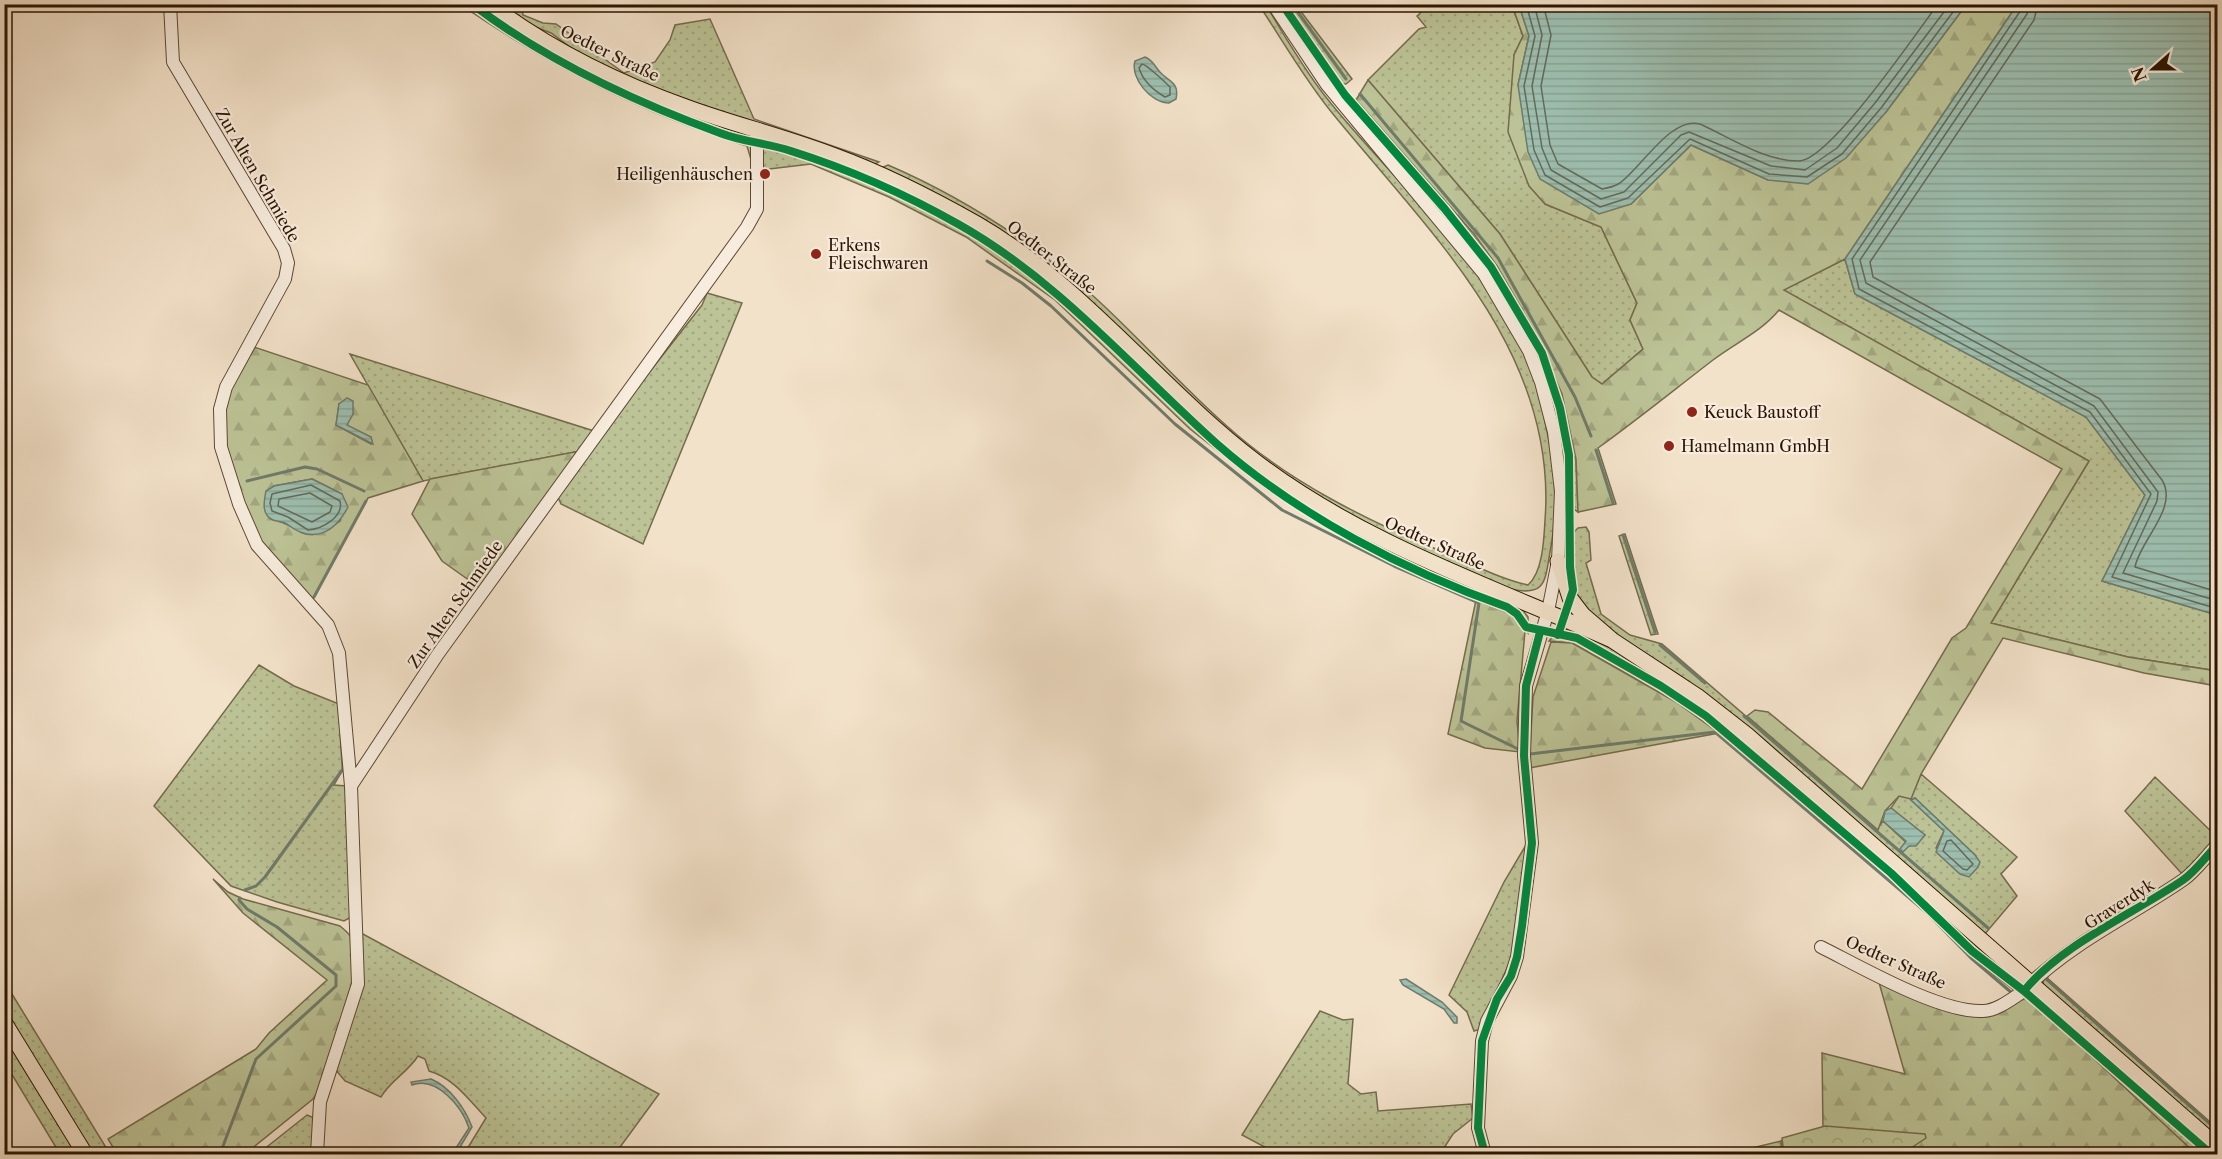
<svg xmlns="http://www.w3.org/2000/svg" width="2222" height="1159" font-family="'Libre Caslon Text',serif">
  <defs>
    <pattern id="grass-dots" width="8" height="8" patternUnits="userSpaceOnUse" patternTransform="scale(1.5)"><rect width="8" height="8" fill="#bcc396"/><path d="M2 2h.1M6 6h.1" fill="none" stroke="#a2a780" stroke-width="1.8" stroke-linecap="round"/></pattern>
    <pattern id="forest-firs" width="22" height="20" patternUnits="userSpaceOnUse" patternTransform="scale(1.5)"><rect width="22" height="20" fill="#bcc396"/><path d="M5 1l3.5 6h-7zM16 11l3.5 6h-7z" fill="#a2a780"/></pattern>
    <pattern id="park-crowns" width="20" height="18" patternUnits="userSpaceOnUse" patternTransform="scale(1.5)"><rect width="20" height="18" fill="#bcc396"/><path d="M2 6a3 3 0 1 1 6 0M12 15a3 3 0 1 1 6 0" fill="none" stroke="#a2a780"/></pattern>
    <pattern id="water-rules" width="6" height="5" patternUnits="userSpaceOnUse" patternTransform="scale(1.5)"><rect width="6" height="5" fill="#9dbfb0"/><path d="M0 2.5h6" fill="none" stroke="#87a396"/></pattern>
  </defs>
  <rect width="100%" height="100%" fill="#f3e2ca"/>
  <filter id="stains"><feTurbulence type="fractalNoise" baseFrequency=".00333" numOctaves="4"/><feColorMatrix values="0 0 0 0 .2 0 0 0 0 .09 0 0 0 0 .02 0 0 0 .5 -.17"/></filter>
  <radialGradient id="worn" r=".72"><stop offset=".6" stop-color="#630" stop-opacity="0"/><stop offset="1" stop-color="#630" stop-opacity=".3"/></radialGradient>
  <path fill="url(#grass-dots)" stroke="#746c4c" stroke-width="1.5" fill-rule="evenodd" d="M461,5H480L504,22L721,128V135L747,143L750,137L752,163L747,146C645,115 549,65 461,5Z
    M497,5H514L522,11L523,15L543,23L556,24L624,73L655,62L670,40L675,25L710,19L754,119L879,162L873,165L690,102L589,61L551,33L518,20Z
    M1259,5H1266C1284,35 1303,68 1325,96C1399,190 1504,272 1539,391C1542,404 1544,418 1547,431C1556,472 1558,511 1550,552C1545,581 1546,597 1511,589L1417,548L1348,514L1284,475L1231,435L1082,295L881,168L888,165C962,197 1030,241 1091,294C1138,336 1180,385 1228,427C1289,482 1368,521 1443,552C1471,563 1499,579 1528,585C1543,572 1544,538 1545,520C1558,352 1430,233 1333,114C1305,80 1283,41 1259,5Z
    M1277,5H1296L1352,79L1346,84L1333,83Z
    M1429,5H1512L1523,36L1514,55L1545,204L1601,227L1637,303L1630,320L1643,349L1602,384L1592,377L1500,234L1368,80L1419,29L1426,27L1417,16Z
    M1356,100C1430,183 1508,263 1552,367C1564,393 1568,422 1574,450H1566L1553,398L1535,350L1506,298L1475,254L1355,110Z
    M769,138L861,171L997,242L1343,525L1411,561L1522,609L1528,617V633L1511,614L1401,569L1361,548L1269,491L1190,429L1055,300L966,237L889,197L811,164L769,169L760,166L763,142Z
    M1845,259L1855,294L2086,417L2145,495L2102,581L2217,615V671L2128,657L1991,623L2089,461L1783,290Z
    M707,293L742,303L643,544L561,504L557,495L600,435L702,305Z
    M350,354L594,431L580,451L423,481Z
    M1575,456L1576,459L1578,512L1568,505L1566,464Z
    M1586,527L1589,532L1591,560L1586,563L1601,614L1630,635L1662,644L1877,829L1883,821L1910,846L1925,835L1891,808L1899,796L1911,798L1921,774L2017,857L2001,874L2017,896L1984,935C1887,852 1793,765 1693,685C1663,660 1591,628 1574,596C1563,576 1561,543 1578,528ZM1915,798L1975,855L1936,848L1944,831L1911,800Z
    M1625,534L1658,634L1651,635L1619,536Z
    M1565,629C1654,658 1742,739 1812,800C1882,860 1952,921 2022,982L2015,991L1970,956L1939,924L1719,733L1635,678L1572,643L1549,641L1556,632Z
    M259,665L294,686L339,704L343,769L334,785L346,786L353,916L344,921L277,902L231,886L154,806Z
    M2155,777L2217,837L2183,875L2125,811Z
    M1526,845L1513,951C1506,978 1488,1001 1481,1029L1474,1031L1467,1012L1449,995L1504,882Z
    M361,933L659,1094L615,1154H464L486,1118C469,1100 454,1078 429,1071L425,1059L418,1056C408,1072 390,1081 381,1097L345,1081L335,1069Z
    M2045,976L2217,1128V1139L2046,989L2043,983Z
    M4,981L110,1154H91L5,1012Z
    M2030,994L2038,998L2217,1154H2196L2024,997Z
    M1320,1011L1343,1020L1353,1019L1348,1084L1361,1094L1376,1092L1378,1111L1471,1104L1473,1118L1453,1134L1440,1154H1278L1242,1135Z
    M5,1034L78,1154H60L5,1063Z
    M307,1115L314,1118L316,1154H258Z
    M1781,1141L1782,1154H1727Z"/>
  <path fill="url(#forest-firs)" stroke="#746c4c" stroke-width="1.5" fill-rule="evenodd" d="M1512,5H1519L1529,36L1518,85L1631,204L1691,145L1768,180L1886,112L1966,5H2017L1845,259L1784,290L2089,461L1991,623L2128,657L2217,671V686L2144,673L2003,638L1921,774L1911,799L1899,796L1885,811L1878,830L1747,716L1755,710L1768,712L1862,789L1952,638L1966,628L2062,469L1779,310C1761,332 1735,343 1713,360C1674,390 1637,420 1598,448L1616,504L1578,512L1576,459L1562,394L1535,332L1497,266L1474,234L1356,100L1368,80L1500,234L1592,377L1602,384L1643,349L1630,320L1637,303L1601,227L1545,204L1529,186L1508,132L1514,55L1523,36Z
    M251,346L368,385L423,481L368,498L312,600C295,581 274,563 260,542C236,507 215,427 230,387C235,373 244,360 251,346ZM339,404L353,414L347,422L348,427L371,437V444L336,425ZM312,479L342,494L340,521C298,548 309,528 271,519L274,486Z
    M580,451L480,588L442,561L412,514L430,479Z
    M1476,600L1511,614L1525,631L1517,721L1520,752L1485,748L1448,734Z
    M1551,642L1572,643L1676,702L1719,733L1529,768L1533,697Z
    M213,879L228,892L243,899L340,926C346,931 352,936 354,944C364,983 335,1047 323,1084L313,1099L245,1154H117L108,1139L256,1049L269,1033L327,980L243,913Z
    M1878,979L1966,1014L2016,993L2031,1000L2196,1154H1782L1781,1141L1823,1129L1822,1053L1905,1074Z"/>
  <path fill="url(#park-crowns)" stroke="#746c4c" stroke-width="1.5" d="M1825,1126L1925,1134L1926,1138L1902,1154H1784L1782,1138Z"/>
  <path fill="url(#water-rules)" stroke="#6f7b6a" stroke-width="1.5" d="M1519,5V4L1966,5L1886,112L1846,158L1808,184L1768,180L1691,145L1631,204L1599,214L1540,179L1528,152L1518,85L1529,36Z
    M2017,5H2217V615L2102,581L2145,495L2086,417L1855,294L1845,259Z
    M1145,57C1155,61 1155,69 1163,75C1172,83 1179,84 1176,99L1169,103C1151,103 1130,78 1135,61Z
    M347,398L353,401V414L347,425L371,437L373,444L336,425L339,404Z
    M312,479L342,494L348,507C334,534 312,544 287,524C283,521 278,522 273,520C261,515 264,501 266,491L274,486Z
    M1915,798L1975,855L1980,862L1978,867L1969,877L1960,874L1936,852L1944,831L1911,800Z
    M1891,808L1925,835L1916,846H1909L1903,852L1900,849L1906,841L1883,821L1885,811Z
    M1406,979L1442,1002L1457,1017V1023H1454L1444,1009L1403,985L1400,980Z
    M431,1079C450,1087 465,1108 472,1127L456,1154H452L469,1128C462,1107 437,1076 412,1085L411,1082Z"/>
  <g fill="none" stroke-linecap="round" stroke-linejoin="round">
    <path stroke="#646a58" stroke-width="1.5" d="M1526,4L1535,36L1524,86L1534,150L1545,175L1600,207L1628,198L1690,139L1769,174L1807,177L1842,154L1881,108L1959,4
      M1534,4L1542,35L1532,86L1542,148L1551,170L1601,199L1624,192L1681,135L1689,132L1771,166L1805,170L1837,148L1875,103L1950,4
      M1543,4L1551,35L1541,86L1550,145L1558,164L1602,189C1608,188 1615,186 1620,183C1642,167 1671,116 1700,124C1731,138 1764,161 1799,161C1830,160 1917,32 1938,4
      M2022,4L2021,10L1852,259L1859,289L2090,412L2151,494L2112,577L2218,609
      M2029,4L2027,14L1860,260L1866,283L2094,406L2158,492L2157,501L2123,573L2218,601
      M2038,4L2034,20L1870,262L1873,277L2100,399L2162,480C2179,508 2140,540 2135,567L2218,592
      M1142,64C1146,64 1166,83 1170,87V95L1165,97C1153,90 1143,81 1139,68Z
      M311,485L340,501C344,517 322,529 308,530L288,517L272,511L270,503L272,494Z
      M310,493L332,506L330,512L312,522L278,506L279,499Z
      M1947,841L1951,840L1973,864L1967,870L1963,869L1943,851Z"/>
    <path stroke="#6f7b6a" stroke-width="3" d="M1292,4L1346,79
      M1360,94L1498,258L1575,397L1591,436
      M987,261L1022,283L1051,306L1175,424L1282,510L1394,566L1479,603L1461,721L1520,750
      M1596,450L1613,503
      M247,481L305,467L317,469L364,491
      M1623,535L1655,632
      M314,597L366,501
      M1660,645L1705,683
      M1744,716L1988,928
      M1530,754L1715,732L1927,913L1971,958L2012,993
      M245,890L256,886L265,877L343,769L341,736
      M2048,975L2046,979L2218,1131
      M220,1154L256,1059L336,986V975L277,927L247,909L239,900L240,898"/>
    <g stroke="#5d4833" stroke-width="14">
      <path id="minor" d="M170,4L173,62L284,249L288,263L285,279L226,387L220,409L221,447L239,504L257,545L328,625L339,653L351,786L358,984L320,1102L317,1154
        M1273,4L1327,85L1484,274L1529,351L1541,382L1554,432L1561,491L1558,561L1548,611L1526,686L1524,756L1532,843L1517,957L1511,976L1487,1021L1482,1041L1478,1128L1485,1154
        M351,786L438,654L747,227L757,209V129
        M1821,947C1861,967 1940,1013 1983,1011C1997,1011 2013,998 2024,991
        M2030,984C2075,941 2132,915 2183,880C2196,871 2207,855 2218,844"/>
    </g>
    <g stroke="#2b1501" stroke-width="17">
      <path id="major" d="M489,4C549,49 615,82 686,107C735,125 786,137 835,156C884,174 931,198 977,224C1084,286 1158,387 1256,462C1362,543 1491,586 1612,640
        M1558,561L1570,598L1583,615L1612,640L1697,696L1747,735L2218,1147
        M4,1022L85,1154"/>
    </g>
    <use href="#minor" stroke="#f7ecdd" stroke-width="12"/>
    <use href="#major" stroke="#f3e2ca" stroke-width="15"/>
    <g stroke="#f7ecdd" stroke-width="11">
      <path id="cycleway" d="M472,4C547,61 632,101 720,133C743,142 767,143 791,151C848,169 905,194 958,224C1058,280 1132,368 1217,444C1299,516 1405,571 1507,607L1517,614L1526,627L1577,638L1661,686L1706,716L1891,873L1972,951L2024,991L2211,1154
        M1282,4L1345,95L1444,208L1491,267L1542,353L1560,408L1569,455L1570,567L1573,590L1558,635
        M2024,991C2062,944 2133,914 2183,880C2196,871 2207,855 2218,844
        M1485,1154L1478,1128L1482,1041L1497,999L1511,976L1517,957L1522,926L1532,843L1524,756L1526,686L1540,632"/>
    </g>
    <use href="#cycleway" stroke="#00873e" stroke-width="8"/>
  </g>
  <g fill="#8f2418" stroke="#f7ecdd" stroke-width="2">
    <circle cx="765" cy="174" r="6"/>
    <circle cx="816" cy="254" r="6"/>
    <circle cx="1692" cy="412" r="6"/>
    <circle cx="1669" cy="446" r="6"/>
  </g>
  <g text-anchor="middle" stroke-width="4.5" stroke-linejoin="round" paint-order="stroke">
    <g font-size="16" fill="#2b1501" stroke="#f7ecdd">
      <text transform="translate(610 53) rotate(26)" y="6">Oedter Straße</text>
      <text transform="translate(258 175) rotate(60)" y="6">Zur Alten Schmiede</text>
      <text transform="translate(1052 257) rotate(38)" y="6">Oedter Straße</text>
      <text transform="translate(1435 543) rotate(24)" y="6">Oedter Straße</text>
      <text transform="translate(455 604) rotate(-55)" y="6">Zur Alten Schmiede</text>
      <text transform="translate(2119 904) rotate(-32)" y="6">Graverdyk</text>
      <text transform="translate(1896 962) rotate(24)" y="6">Oedter Straße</text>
    </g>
    <g font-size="16" fill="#2b1501" stroke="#f7ecdd" text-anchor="start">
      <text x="753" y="180" text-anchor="end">Heiligenhäuschen</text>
      <text x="828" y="251">Erkens<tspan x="828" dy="18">Fleischwaren</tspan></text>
      <text x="1704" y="418">Keuck Baustoff</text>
      <text x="1681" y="452">Hamelmann GmbH</text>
    </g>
  </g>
  <rect width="2222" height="1159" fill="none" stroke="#f3e2ca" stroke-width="24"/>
  <rect x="6" y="6" width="2210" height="1147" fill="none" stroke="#2b1501" stroke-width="3"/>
  <rect x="12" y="12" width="2198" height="1135" fill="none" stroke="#2b1501" stroke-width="1.5"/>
  <g transform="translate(2153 69) rotate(249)" stroke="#f7ecdd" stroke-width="4.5" paint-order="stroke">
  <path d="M0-4.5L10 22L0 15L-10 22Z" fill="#2b1501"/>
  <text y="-9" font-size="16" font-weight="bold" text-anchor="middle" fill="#2b1501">N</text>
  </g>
  <rect width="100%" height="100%" filter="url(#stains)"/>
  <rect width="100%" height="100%" fill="url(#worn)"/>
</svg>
